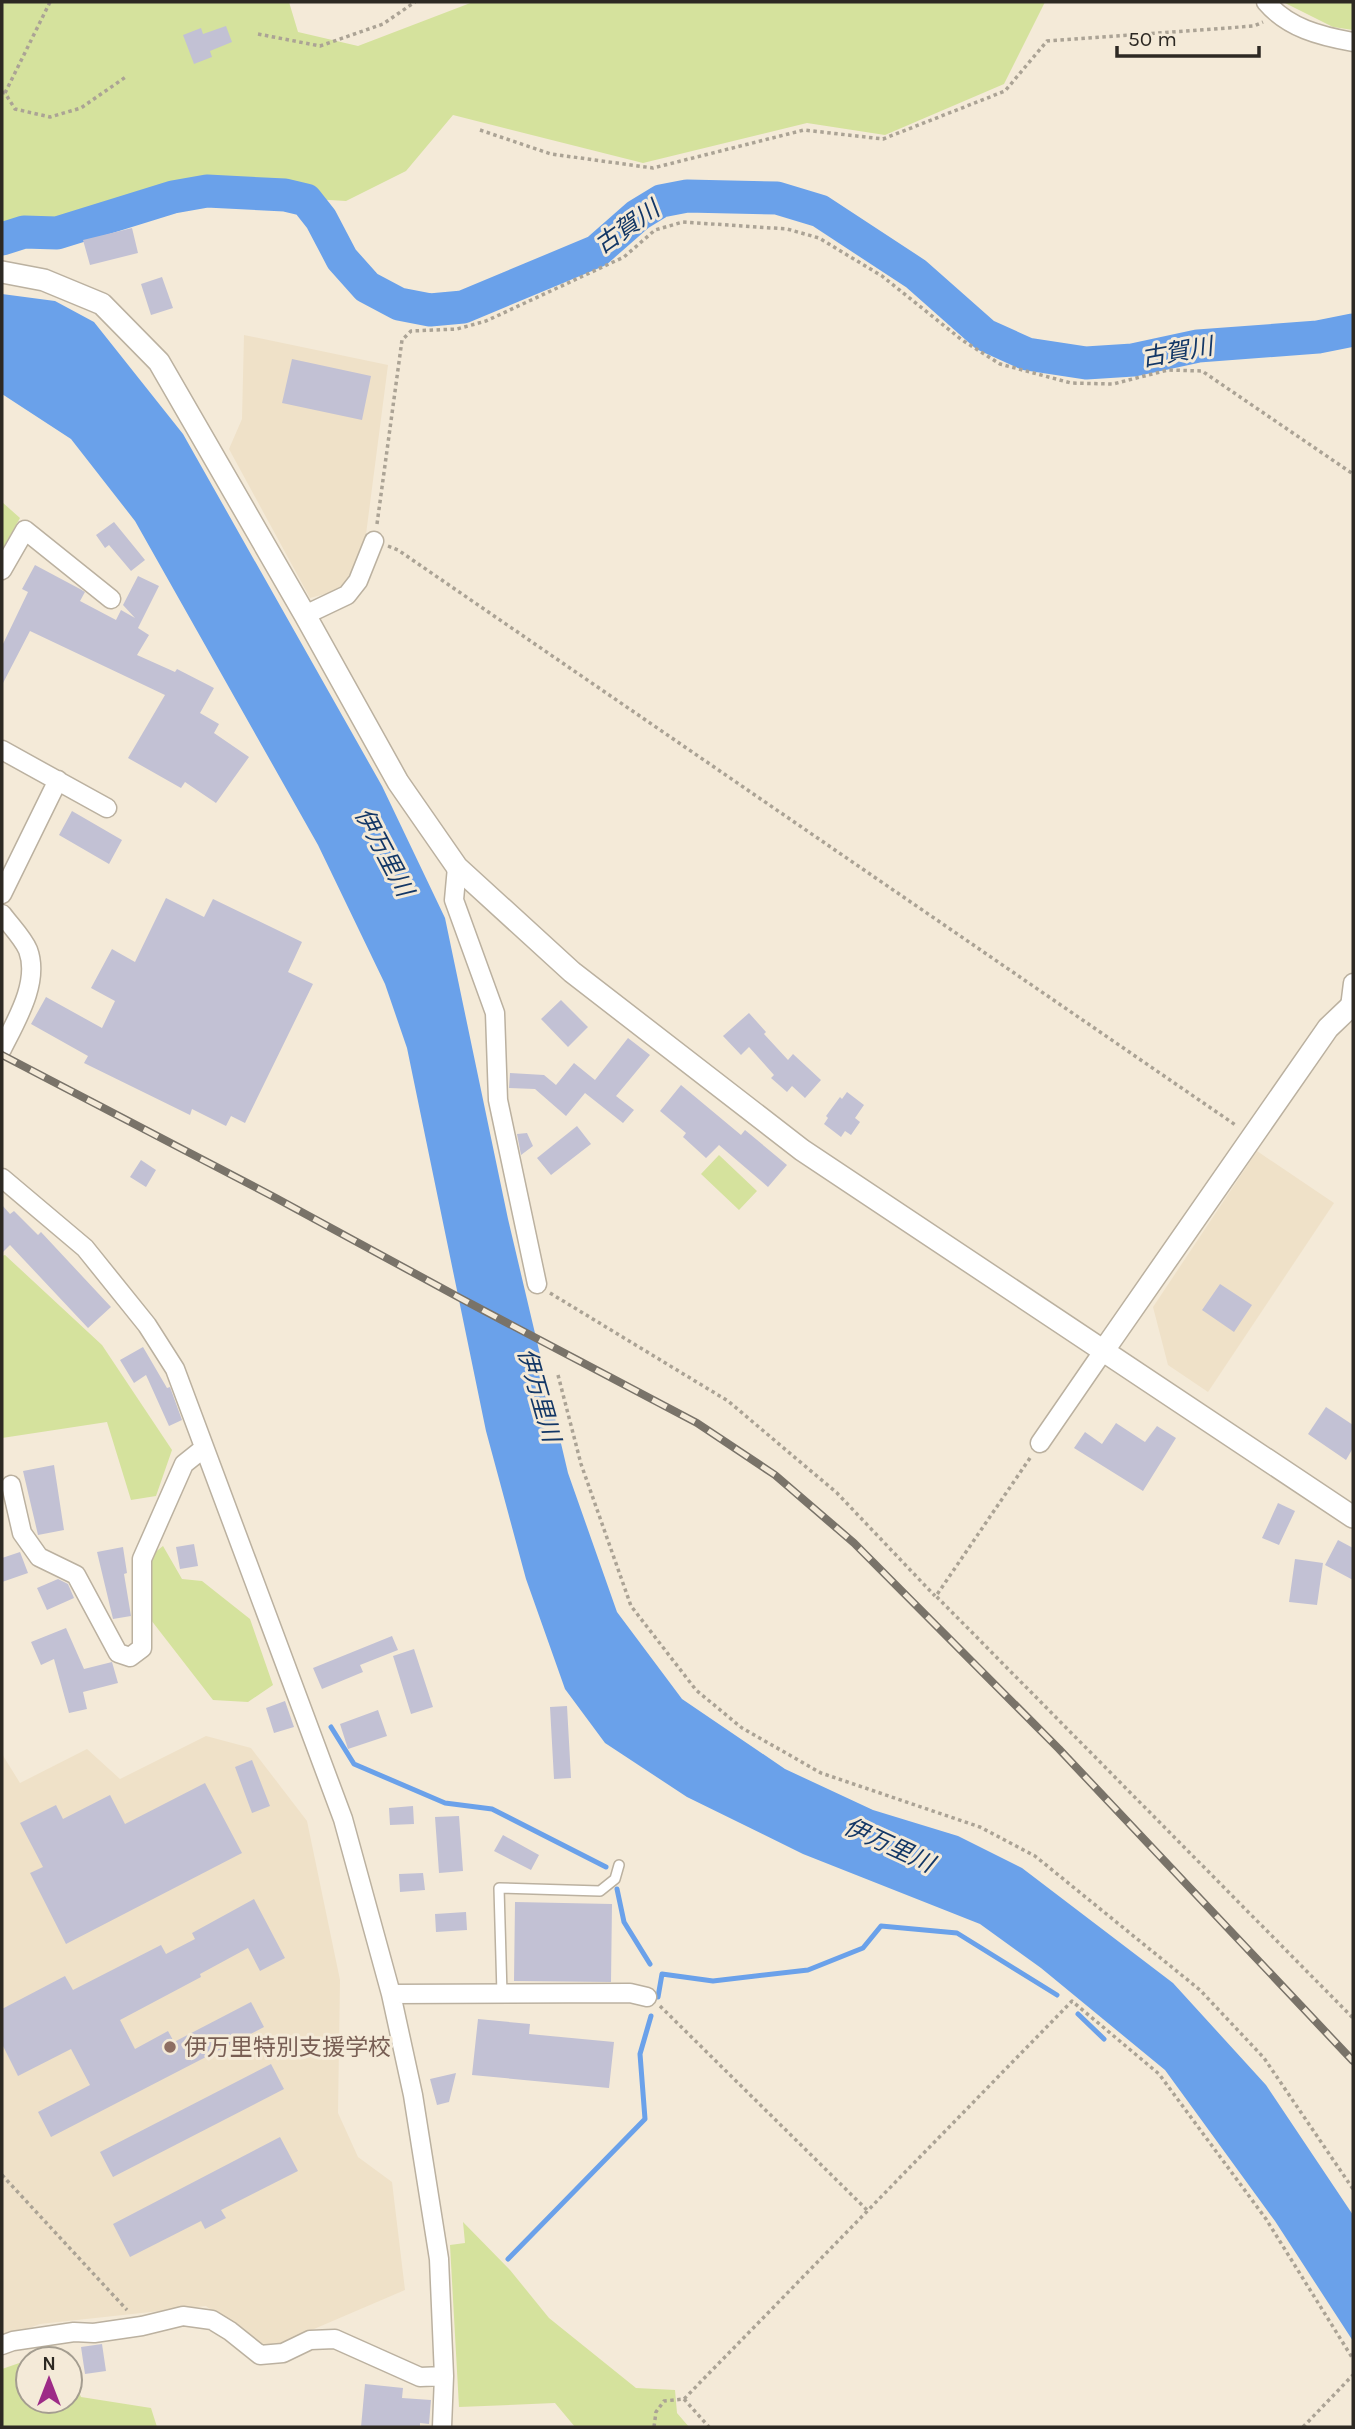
<svg xmlns="http://www.w3.org/2000/svg" width="1355" height="2429" font-family="Karla,'Noto Sans JP',sans-serif">
  <rect width="100%" height="100%" fill="#f4ead8"/>
  <path fill="#efe1c8" d="M244,335L388,365L365,542L344,589L310,598L229,449L242,419Z
    M1257,1151L1334,1203L1208,1392L1168,1365L1153,1307Z
    M206,1736L251,1748L307,1821L340,1980L338,2113L358,2157L392,2182L405,2290L265,2350L206,2306L40,2324L2,2338V1754L20,1783L87,1749L120,1779Z"/>
  <path fill="#d5e29d" d="M2,2H289L298,32L358,46L473,2H1045L1004,84L885,135L807,123L643,163L453,115L406,171L346,201L178,191L51,228L2,230Z
    M1283,2H1353V30L1333,27Z
    M2,502L20,518L2,550Z
    M719,1155L757,1191L739,1210L701,1174Z
    M5,1255L102,1345L172,1450L156,1496L131,1500L107,1422L2,1438V1256Z
    M163,1546L182,1579L202,1581L250,1619L273,1685L248,1702L213,1700L151,1620L149,1557Z
    M463,2222L510,2270L549,2318L636,2388L675,2390L677,2413L689,2427H575L555,2403L459,2407L450,2245L465,2243Z
    M28,2360V2401H70V2371L81,2397L151,2408L157,2427H2V2369Z"/>
  <path fill="#6aa1ea" d="M2,294L55,301L94,322L183,434L382,786L445,918L508,1219L568,1473L617,1612L682,1699L785,1769L873,1810L958,1836L1022,1868L1173,1983L1266,2085L1353,2215V2341L1275,2221L1165,2070L1041,1968L980,1924L803,1854L687,1797L605,1743L565,1689L526,1579L486,1431L407,1048L385,984L318,845L135,521L71,439L2,394Z"/>
  <g fill="none" stroke-linecap="round" stroke-linejoin="round">
    <path stroke="#6aa1ea" stroke-width="5" d="M331,1727L354,1764L445,1803L492,1809L606,1867
      M617,1889L624,1922L650,1964
      M658,1997L662,1974L713,1981L808,1970L863,1948L881,1926L957,1933L1057,1995
      M1078,2014L1104,2039
      M508,2259L645,2119L640,2054L651,2016"/>
    <path stroke="#6aa1ea" stroke-width="33" d="M2,239L24,232L57,233L173,197L207,191L285,195L306,200L321,219L342,259L367,287L399,304L430,310L463,307L597,251L638,215L661,201L687,196L777,198L820,211L916,274L985,335L1027,354L1086,363L1133,360L1198,346L1318,337L1353,330"/>
  </g>
  <path fill="#c2c1d4" d="M226,26L232,42L210,51L212,57L194,64L183,35L201,28L203,34Z
    M132,228L138,253L90,265L83,240Z
    M162,277L173,308L151,315L141,284Z
    M292,359L371,376L362,420L282,403Z
    M114,522L145,560L131,571L109,545L105,548L96,535Z
    M35,565L80,589L85,592L80,601L116,620L121,610L135,618L123,605L138,576L159,586L138,628L149,635L137,655L175,672L177,669L214,688L200,713L219,724L214,733L249,757L216,803L185,782L181,788L128,758L165,695L30,631L2,685V646L28,592L22,589Z
    M72,811L122,840L109,864L59,835Z
    M166,898L204,917L213,899L302,942L288,972L313,984L245,1123L231,1116L226,1126L192,1109L190,1115L84,1063L88,1056L31,1024L46,997L102,1028L115,1001L91,988L112,949L135,962Z
    M561,1000L588,1027L568,1047L541,1019Z
    M749,1013L766,1032L764,1034L788,1060L793,1054L821,1080L805,1098L792,1086L787,1092L771,1078L774,1075L749,1047L741,1055L723,1036Z
    M628,1038L650,1055L616,1096L634,1110L623,1123L585,1093L566,1116L535,1089L509,1088L510,1073L544,1075L556,1085L574,1063L595,1080Z
    M681,1085L741,1135L745,1130L787,1165L768,1187L719,1145L706,1158L683,1137L686,1133L660,1111Z
    M847,1092L864,1105L855,1118L860,1122L851,1135L845,1131L841,1137L824,1124L828,1118L826,1116L840,1097L842,1099Z
    M577,1126L591,1144L551,1175L537,1158Z
    M527,1133L533,1146L521,1155L517,1134Z
    M141,1160L156,1170L146,1187L130,1177Z
    M2,1205L10,1214L14,1211L38,1235L41,1232L111,1307L88,1328L10,1245L2,1253Z
    M1220,1284L1252,1305L1234,1332L1202,1310Z
    M143,1347L167,1388L170,1387L182,1420L169,1426L146,1375L134,1383L120,1360Z
    M1326,1407L1353,1425V1448L1346,1460L1308,1434Z
    M1116,1423L1145,1442L1157,1426L1176,1438L1143,1491L1074,1448L1085,1432L1102,1444Z
    M54,1465L64,1530L38,1535L23,1471Z
    M1278,1503L1295,1511L1279,1545L1262,1538Z
    M1338,1540L1353,1548V1580L1325,1565Z
    M194,1544L198,1566L180,1569L176,1547Z
    M123,1547L127,1573L124,1574L131,1616L113,1619L97,1552Z
    M20,1552L28,1573L2,1582V1558Z
    M1295,1559L1323,1563L1317,1605L1289,1602Z
    M58,1579L68,1584L74,1598L47,1610L37,1588Z
    M66,1628L84,1669L112,1662L118,1683L83,1692L87,1709L69,1713L54,1659L41,1665L31,1642Z
    M392,1636L398,1650L360,1665L363,1672L322,1689L313,1668Z
    M414,1649L433,1707L411,1714L393,1656Z
    M285,1701L294,1727L274,1733L266,1708Z
    M567,1706L571,1778L554,1779L550,1707Z
    M378,1710L387,1736L348,1749L340,1724Z
    M252,1760L270,1806L252,1813L235,1767Z
    M205,1783L242,1853L66,1944L30,1873L43,1867L20,1823L56,1805L63,1819L110,1795L125,1824Z
    M413,1806L414,1824L390,1825L389,1808Z
    M459,1816L463,1871L439,1873L435,1817Z
    M503,1835L539,1855L531,1870L494,1851Z
    M423,1873L425,1890L400,1892L399,1874Z
    M254,1899L285,1958L260,1971L248,1948L200,1974L201,1977L120,2020L135,2049L168,2031L174,2042L251,2002L264,2027L51,2137L38,2112L90,2085L71,2049L18,2076L2,2044V2009L65,1976L73,1990L161,1945L166,1954L195,1939L192,1933Z
    M515,1902L612,1904L611,1982L514,1981Z
    M466,1912L467,1930L436,1932L435,1914Z
    M478,2019L530,2024L529,2034L614,2042L609,2088L472,2075Z
    M271,2064L284,2089L113,2177L100,2152Z
    M456,2073L449,2102L437,2105L430,2079Z
    M280,2137L298,2171L221,2210L226,2218L205,2229L201,2221L130,2257L113,2224Z
    M102,2344L106,2371L85,2374L81,2347Z
    M365,2384L403,2388L402,2398L431,2400L429,2424L420,2423V2427H361Z"/>
  <g fill="none" stroke-linecap="round" stroke-linejoin="round">
    <g stroke="#bbb1a0" stroke-width="12">
      <path id="service" d="M502,1994L499,1888L600,1891L615,1879L619,1865"/>
    </g>
    <g stroke="#bbb1a0" stroke-width="21">
      <path id="minor" d="M1266,2C1288,28 1320,36 1353,42
        M2,570L25,530L111,599
        M305,615L347,595L358,581L374,541
        M2,750L107,808
        M457,867L454,900L495,1013L498,1100L537,1284
        M2,894L58,780
        M2,914C10,925 23,938 28,950C40,982 16,1021 2,1049
        M1353,983L1350,1007L1353,1006
        M2,1178L85,1248L147,1325L175,1369L343,1819L391,1994L413,2095L439,2259L444,2376L442,2427
        M1040,1443L1104,1350
        M11,1485L22,1533L39,1557L76,1575L118,1653L130,1657L142,1648V1559L184,1464L204,1448
        M391,1994L630,1993L647,1997
        M2,2345L13,2341L74,2332L94,2333L142,2326L183,2316L212,2320L230,2331L260,2355L283,2353L310,2340L335,2339L420,2377L444,2376"/>
    </g>
    <g stroke="#bbb1a0" stroke-width="24">
      <path id="tertiary" d="M2,272L44,280L102,304L159,362L305,615L398,782L457,867L572,972L802,1150L1353,1517
        M1104,1350L1328,1028L1350,1007"/>
    </g>
    <path stroke="#aba395" stroke-width="3.5" stroke-dasharray="3.5 3.5" stroke-linecap="butt" d="M258,34L320,46L383,24L415,2
      M2,92L5,93L15,109L50,117L81,108L127,76
      M5,93L50,2
      M480,130L551,154L653,168L804,130L883,139L1005,91L1047,41L1254,26L1263,22
      M377,524L402,340L411,331L457,329L486,321L624,257L655,230L683,222L787,229L819,238L882,276L962,340L1000,364L1071,383L1113,384L1168,370L1202,371L1353,474
      M388,546L398,550L1237,1126
      M550,1293L728,1401L837,1493L935,1596
      M558,1375L581,1464L631,1606L696,1690L742,1728L821,1773L980,1827L1035,1856L1200,1990L1264,2058L1353,2189
      M1030,1458L936,1596L1353,2018
      M660,2006L868,2211
      M2,2175L127,2310
      M684,2399L709,2427
      M654,2427L656,2412L664,2401L684,2399L1072,2001L1159,2074L1266,2219L1353,2359
      M1303,2427L1353,2375"/>
    <use href="#service" stroke="#fff" stroke-width="9"/>
    <use href="#minor" stroke="#fff" stroke-width="18"/>
    <use href="#tertiary" stroke="#fff" stroke-width="21"/>
    <g stroke="#797369" stroke-width="8">
      <path id="rail" d="M2,1055L274,1197L460,1298L697,1423L775,1475L854,1543L1059,1749L1353,2061"/>
    </g>
    <use href="#rail" stroke="#f4ead8" stroke-width="5" stroke-dasharray="16" stroke-linecap="butt"/>
  </g>
  <circle fill="#8d6e63" stroke="#f4ead8" stroke-width="2.5" cx="170" cy="2047" r="7"/>
  <g text-anchor="middle" stroke-width="6" stroke-linejoin="round" paint-order="stroke">
    <g font-size="23" fill="#785e54" stroke="#f4ead8" text-anchor="start">
      <text x="184" y="2055">伊万里特別支援学校</text>
    </g>
    <g font-size="24" font-style="italic" fill="#133766" stroke="#f4ead8">
      <text transform="translate(627 227) rotate(-35)" y="8">古賀川</text>
      <text transform="translate(1177 352) rotate(-10)" y="8">古賀川</text>
      <text transform="translate(384 852) rotate(62)" y="8">伊万里川</text>
      <text transform="translate(539 1395) rotate(74)" y="8">伊万里川</text>
      <text transform="translate(889 1845) rotate(25)" y="8">伊万里川</text>
    </g>
  </g>
  <rect width="1355" height="2429" fill="none" stroke="#2d2923" stroke-width="7"/>
  <g transform="translate(49 2380)"><circle r="33" fill="#f4ead8" stroke="#a49d90" stroke-width="2"/>
  <path d="M0-5L12 26L0 18L-12 26Z" fill="#9d2b87"/>
  <text y="-10" font-size="19" font-weight="bold" text-anchor="middle" fill="#2d2923">N</text>
  </g>
  <path d="M1117 46v10h142v-10" fill="none" stroke="#2d2923" stroke-width="3.5"/>
  <text x="1128" y="46" font-size="21" fill="#2d2923" stroke="#f4ead8" stroke-width="5" paint-order="stroke">50 m</text>
</svg>
